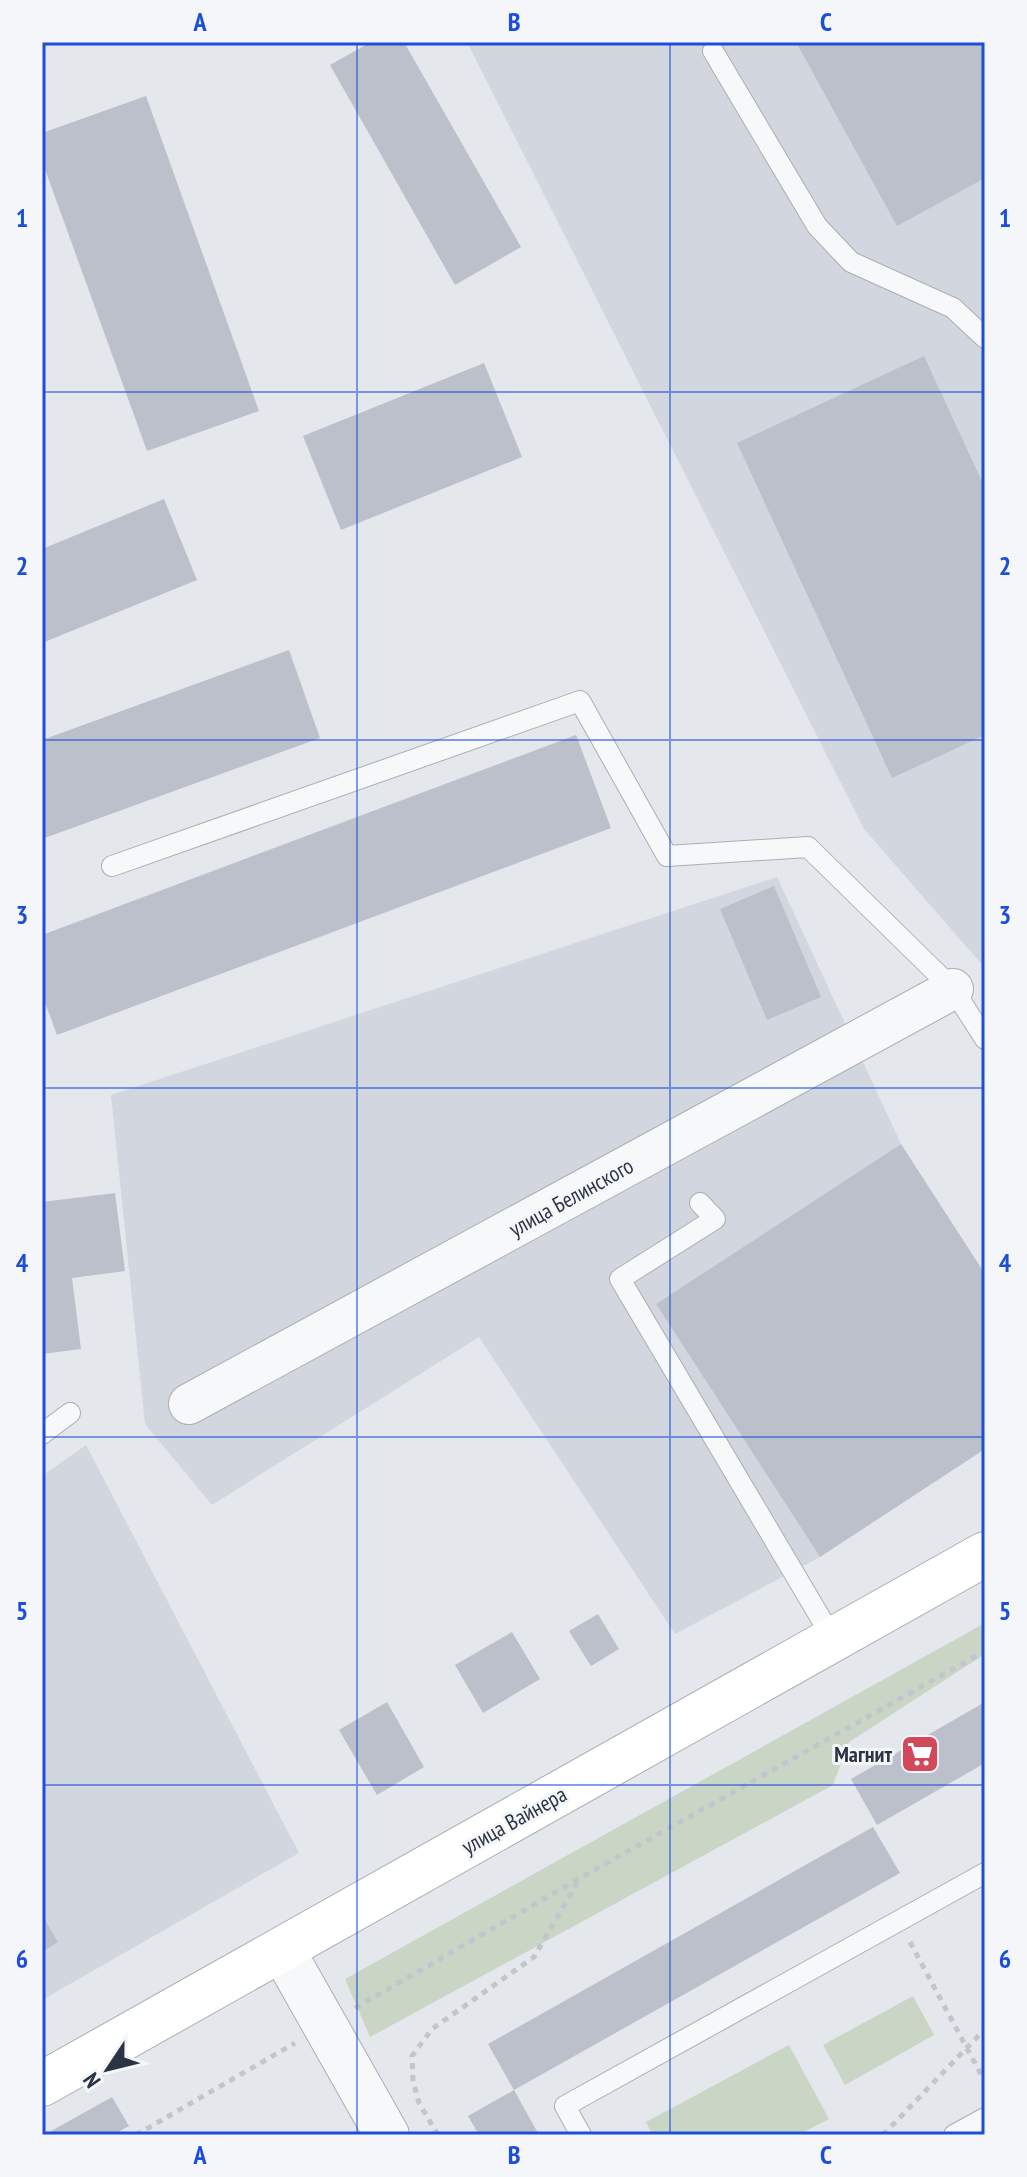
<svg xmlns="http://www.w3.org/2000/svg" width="1027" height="2177" font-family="'PT Sans Narrow',sans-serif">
  <rect width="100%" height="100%" fill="#e4e7ec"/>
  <path fill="#d2d6de" d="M467,42H985V968L864,829Z
    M777,877L901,1144L656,1304L820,1557L675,1634L479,1337L212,1505L145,1424L111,1095Z
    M86,1445L299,1853L42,2000V1476Z"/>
  <path fill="#c9d6c5" d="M985,1623V1654L849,1742L833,1785L370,2037L345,1979Z
    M913,1996L934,2035L845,2085L823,2045Z
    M789,2045L829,2119L798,2135H652L646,2122Z"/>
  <path fill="#bbc0ca" d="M371,42H404L521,247L455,285L330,65Z
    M796,42H985V178L897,226Z
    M146,96L259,411L147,451L42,161V133Z
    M924,356L985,488V735L892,778L737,443Z
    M484,363L522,457L341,530L303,436Z
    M164,499L197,580L42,643V549Z
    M289,650L320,738L42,839V740Z
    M576,735L611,828L57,1035L42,994V935Z
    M774,886L821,997L767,1020L720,909Z
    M901,1144L985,1274V1449L820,1557L656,1304Z
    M115,1193L125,1271L72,1278L81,1349L42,1354V1202Z
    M598,1614L619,1649L591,1666L569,1631Z
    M512,1632L540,1679L483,1713L455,1665Z
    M387,1702L424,1767L377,1795L339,1730Z
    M985,1702V1763L877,1825L851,1779Z
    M873,1827L900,1873L514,2090L488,2044Z
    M42,1915L58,1942L42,1952Z
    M514,2090L539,2135H479L468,2116Z
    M112,2097L129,2126L113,2135H44Z"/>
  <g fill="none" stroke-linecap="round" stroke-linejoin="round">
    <g stroke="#a9aeb7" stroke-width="22">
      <path id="service" d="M713,51L817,226L851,262L953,308L985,338
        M112,866L580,701L667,856L808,847L953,989L985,1039
        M700,1203L715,1219L620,1279L833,1639
        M42,1434L70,1413
        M581,2135L565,2106L985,1873
        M954,2135L985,2118"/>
    </g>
    <g stroke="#a9aeb7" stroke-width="42">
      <path id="minor" d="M189,1404L953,989"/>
    </g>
    <g stroke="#a9aeb7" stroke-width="46">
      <path id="tertiary" d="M283,1951L387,2135"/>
    </g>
    <g stroke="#a9aeb7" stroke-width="46">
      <path id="secondary" d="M42,2084L985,1554"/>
    </g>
    <path stroke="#c2c5cb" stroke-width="5" stroke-dasharray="6 6" stroke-linecap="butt" d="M910,1942L985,2082
      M355,2008L580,1878L985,1651
      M136,2135L295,2043
      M438,2135L419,2103L413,2081L412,2056L432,2029L534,1957L580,1878
      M883,2135L985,2029"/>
    <use href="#service" stroke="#f7f8fa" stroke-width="20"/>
    <use href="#minor" stroke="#f7f8fa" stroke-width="40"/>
    <use href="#tertiary" stroke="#f7f8fa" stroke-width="44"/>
    <use href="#secondary" stroke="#fff" stroke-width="44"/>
  </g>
  <path fill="none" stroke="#1d4ed8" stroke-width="2" stroke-opacity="0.55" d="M357,42V2135M670,42V2135M42,392H985M42,740H985M42,1088H985M42,1437H985M42,1785H985"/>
  <defs>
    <g id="supermarket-square" transform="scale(2)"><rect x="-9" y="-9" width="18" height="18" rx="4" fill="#d1495b" stroke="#f4f6f9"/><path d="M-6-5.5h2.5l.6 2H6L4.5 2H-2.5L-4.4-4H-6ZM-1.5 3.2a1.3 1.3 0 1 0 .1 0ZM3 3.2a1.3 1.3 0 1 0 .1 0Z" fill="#fff"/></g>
  </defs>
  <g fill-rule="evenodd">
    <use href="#supermarket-square" x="920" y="1754"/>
  </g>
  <g text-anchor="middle" stroke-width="6" stroke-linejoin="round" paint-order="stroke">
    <g font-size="22" fill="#2b3445" stroke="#f4f6f9">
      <text transform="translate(571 1197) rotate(-29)" y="8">улица Белинского</text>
      <text transform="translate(514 1820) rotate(-29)" y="8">улица Вайнера</text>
    </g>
    <g font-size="22" font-weight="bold" fill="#2b3445" stroke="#f4f6f9" text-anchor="end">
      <text x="892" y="1762">Магнит</text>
    </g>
  </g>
  <rect width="1027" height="2177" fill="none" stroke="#f4f6f9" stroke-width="88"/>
  <g transform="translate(108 2069) rotate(235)" stroke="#f4f6f9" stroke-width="6" paint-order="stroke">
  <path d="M0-6L14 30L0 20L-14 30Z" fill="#2b3445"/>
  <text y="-12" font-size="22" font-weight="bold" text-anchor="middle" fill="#2b3445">N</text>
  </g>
  <rect x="44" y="44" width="939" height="2089" fill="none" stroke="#1d4ed8" stroke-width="3"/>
  <g font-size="26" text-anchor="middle" font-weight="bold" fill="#1d4ed8">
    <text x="200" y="31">A</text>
    <text x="514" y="31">B</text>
    <text x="826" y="31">C</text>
    <text x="22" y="227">1</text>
    <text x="1005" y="227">1</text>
    <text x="22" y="575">2</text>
    <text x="1005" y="575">2</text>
    <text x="22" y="924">3</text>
    <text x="1005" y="924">3</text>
    <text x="22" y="1272">4</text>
    <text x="1005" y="1272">4</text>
    <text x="22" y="1620">5</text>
    <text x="1005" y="1620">5</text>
    <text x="22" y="1968">6</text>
    <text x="1005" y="1968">6</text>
    <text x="200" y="2164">A</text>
    <text x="514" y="2164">B</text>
    <text x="826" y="2164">C</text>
  </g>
</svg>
